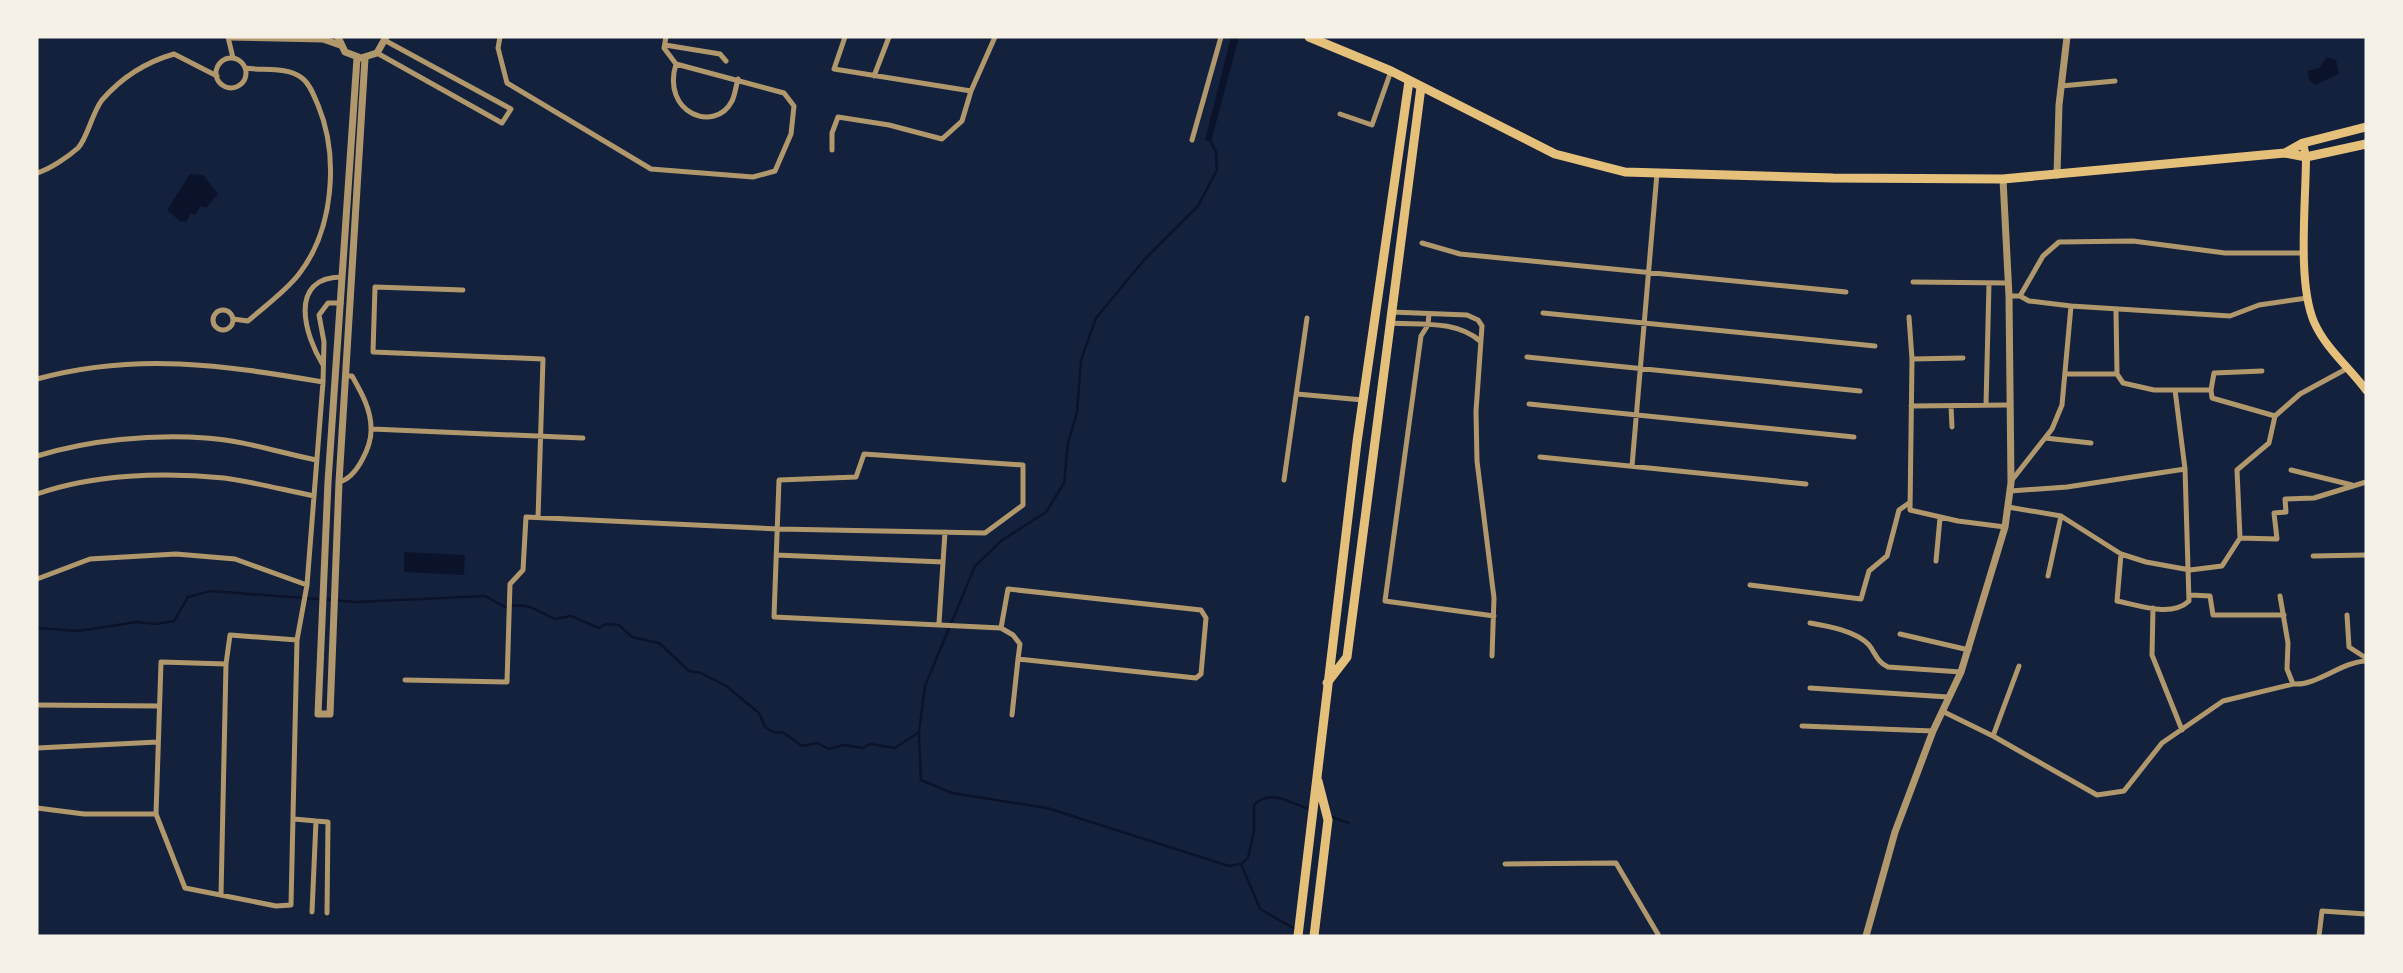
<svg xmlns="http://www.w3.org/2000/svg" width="2403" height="973" font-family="Inter,sans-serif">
  <rect width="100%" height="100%" fill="#14213d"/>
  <path fill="#0b132b" d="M1231,37H1239L1211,142L1205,140Z
    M2327,57L2336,60L2339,74L2315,85L2309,80L2308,71L2319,68Z
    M190,174L203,175L218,194L206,208L201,206L195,215L191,213L186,222L180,221L167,210Z
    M404,552L465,555L464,575L404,572Z"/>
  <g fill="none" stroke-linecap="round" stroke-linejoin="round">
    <path stroke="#0b132b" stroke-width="2.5" d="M37,628L78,631L137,622L156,624L174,621L188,597L211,591L357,602L485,596L505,607C531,602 532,609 555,619L571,616L599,628L606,624L619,625L632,637L659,643L689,671L701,673L726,686L759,713L765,727L773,732L784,733L802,746L817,743L829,749L844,745L863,748L870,744L895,748L919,732L925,686L975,566L1001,541L1046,512L1064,483L1068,443L1077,412L1081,360L1096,318L1144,260L1198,206L1217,170L1216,152L1210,140
      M919,733L921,780L952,793L1047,808L1229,866L1241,864L1248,858L1254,831V805C1270,788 1290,803 1309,809
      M1329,816L1349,823
      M1241,864L1260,909L1295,929"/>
    <path stroke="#b1986c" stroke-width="5" d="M228,37L233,58
      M500,37L498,48L507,83L651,169L753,177L775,171L791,134L794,106L784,93L676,64L664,48L666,37
      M845,37L834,69L971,91L995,37
      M665,45L720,54L726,61
      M377,53L502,123L511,109L386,41
      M216 73a15 15 0 1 1 30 0a15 15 0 1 1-30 0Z
      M676,64C661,113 715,134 732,101C735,95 736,86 738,79
      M874,76L889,37
      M2061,86L2115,81
      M1340,114L1372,125L1391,71
      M1192,140L1221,37
      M832,150V133L838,117L889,125L942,139L962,121L971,91
      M37,173C50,169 68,157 78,148C87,139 92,113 102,100C122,77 146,62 174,54L217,76
      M1422,243L1460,254L1846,292
      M1913,282L2008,283
      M463,290L375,287L373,352L543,359L538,518
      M2009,296H2020L2043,256L2059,242L2133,241L2225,253H2305
      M2020,296L2029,301L2071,306
      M213 320a10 10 0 1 1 20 0a10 10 0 1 1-20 0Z
      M1391,312L1467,315L1478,320L1482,326L1476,411L1477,461L1494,598L1492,656
      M1543,313L1875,346
      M1429,314L1428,325L1421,336L1385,601L1494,616
      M1909,317L1912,359L1910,510L1958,521L2005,527
      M233,319L248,321C265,306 286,291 299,274C334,229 339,156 318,105C314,96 310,84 302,78C287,66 262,71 245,68
      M1390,323C1421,325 1456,320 1480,341
      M1527,357L1860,391
      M1912,359L1963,358
      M323,365C305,336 287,277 342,277
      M2067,374H2117
      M37,379C136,352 223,365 323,382
      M2211,390L2214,373L2262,371
      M1297,394L1363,400
      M1529,404L1854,437
      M1986,405L1989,283
      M1911,406L2009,405
      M1951,406L1952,427
      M2275,416L2300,394L2348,368
      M372,429L583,438
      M2045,438L2091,443
      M37,456C89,440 151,434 206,438C242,440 281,453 316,460
      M1540,457L1806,484
      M1632,466L1657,173
      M2291,470L2352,485
      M1284,480L1307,318
      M2012,480L2052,429L2062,405L2071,306L2230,316L2259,305L2307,298
      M339,482C357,478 372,445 371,428C371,409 361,392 352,376H346
      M2010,491L2067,487L2185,469L2175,390
      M37,494C94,474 164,472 224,478C254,482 284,490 314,496
      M2008,507L2061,516L2121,554L2146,562L2190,570L2222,566L2240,538L2237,470L2269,443L2275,416L2212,398L2211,390H2154L2123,383L2117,374L2116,311
      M2240,538L2277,539L2274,513L2286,512L2285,499L2314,498L2366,482
      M2121,554L2117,601C2138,605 2171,618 2189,601L2185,469
      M776,555L943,562
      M2313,556L2366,555
      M1936,561L1940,518
      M2048,576L2061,516
      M37,579L90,559L176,554L235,559L307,585
      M1750,585L1861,599L1869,571L1887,556L1899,510L1909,503
      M2191,595L2210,596L2213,615H2284
      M2280,596L2288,643L2287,669L2293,684C2317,686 2341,662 2366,661
      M2153,608L2152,655L2182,730
      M2347,615L2349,647L2366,658
      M939,623L945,532
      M1810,623C1828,626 1856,631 1869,645C1876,654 1877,662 1888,667L1961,672
      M1900,634L1969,650
      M297,640L230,635L226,664L161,662L156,814L185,888L276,906L291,905L297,640L307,585L323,382L324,342L319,315L328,303H341
      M405,680L507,682L510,584L523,570L526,517L778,529L985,533L1023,505V465L864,454L856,477L779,480L774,617L1001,628L1013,635L1020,644L1018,659L1196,678L1201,674L1206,618L1201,610L1008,589L1001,628
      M1810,688L1948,697
      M37,705L159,706
      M1942,711L1993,736L2097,795L2124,791L2162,743L2223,701L2293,684
      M1012,715L1018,659
      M1802,726L1933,731
      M1993,736L2019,666
      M37,748L158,742
      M37,808L84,814H156
      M294,819L316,821L312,912
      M316,821L328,822L327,913
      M1505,864L1616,863L1659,936
      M221,895L226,664
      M2319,936L2322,911L2366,914"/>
    <path stroke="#b1986c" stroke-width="7" d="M229,37L323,39L340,45
      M338,37L345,52L361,58L377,53L386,37
      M357,58L328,482L318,714H330L339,482L365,58
      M2057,175L2059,105L2067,37
      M1866,936L1895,832L1933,731L1961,672L2005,527L2011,483L2009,296L2003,179"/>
    <path stroke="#e5c07b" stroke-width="8" d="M2303,143L2306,157C2306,202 2297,282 2314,322C2326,349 2349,367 2366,390"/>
    <path stroke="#e5c07b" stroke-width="9" d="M1309,37L1391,71L1555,154L1625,172L1833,178L2003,179L2285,153L2306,157L2366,144
      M2285,153L2303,143L2366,127
      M1327,683L1347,657L1421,87
      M1298,936L1357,442L1409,81
      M1314,936L1328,820L1318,781"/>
  </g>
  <rect width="2403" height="973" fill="none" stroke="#f6f1e7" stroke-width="77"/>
</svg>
